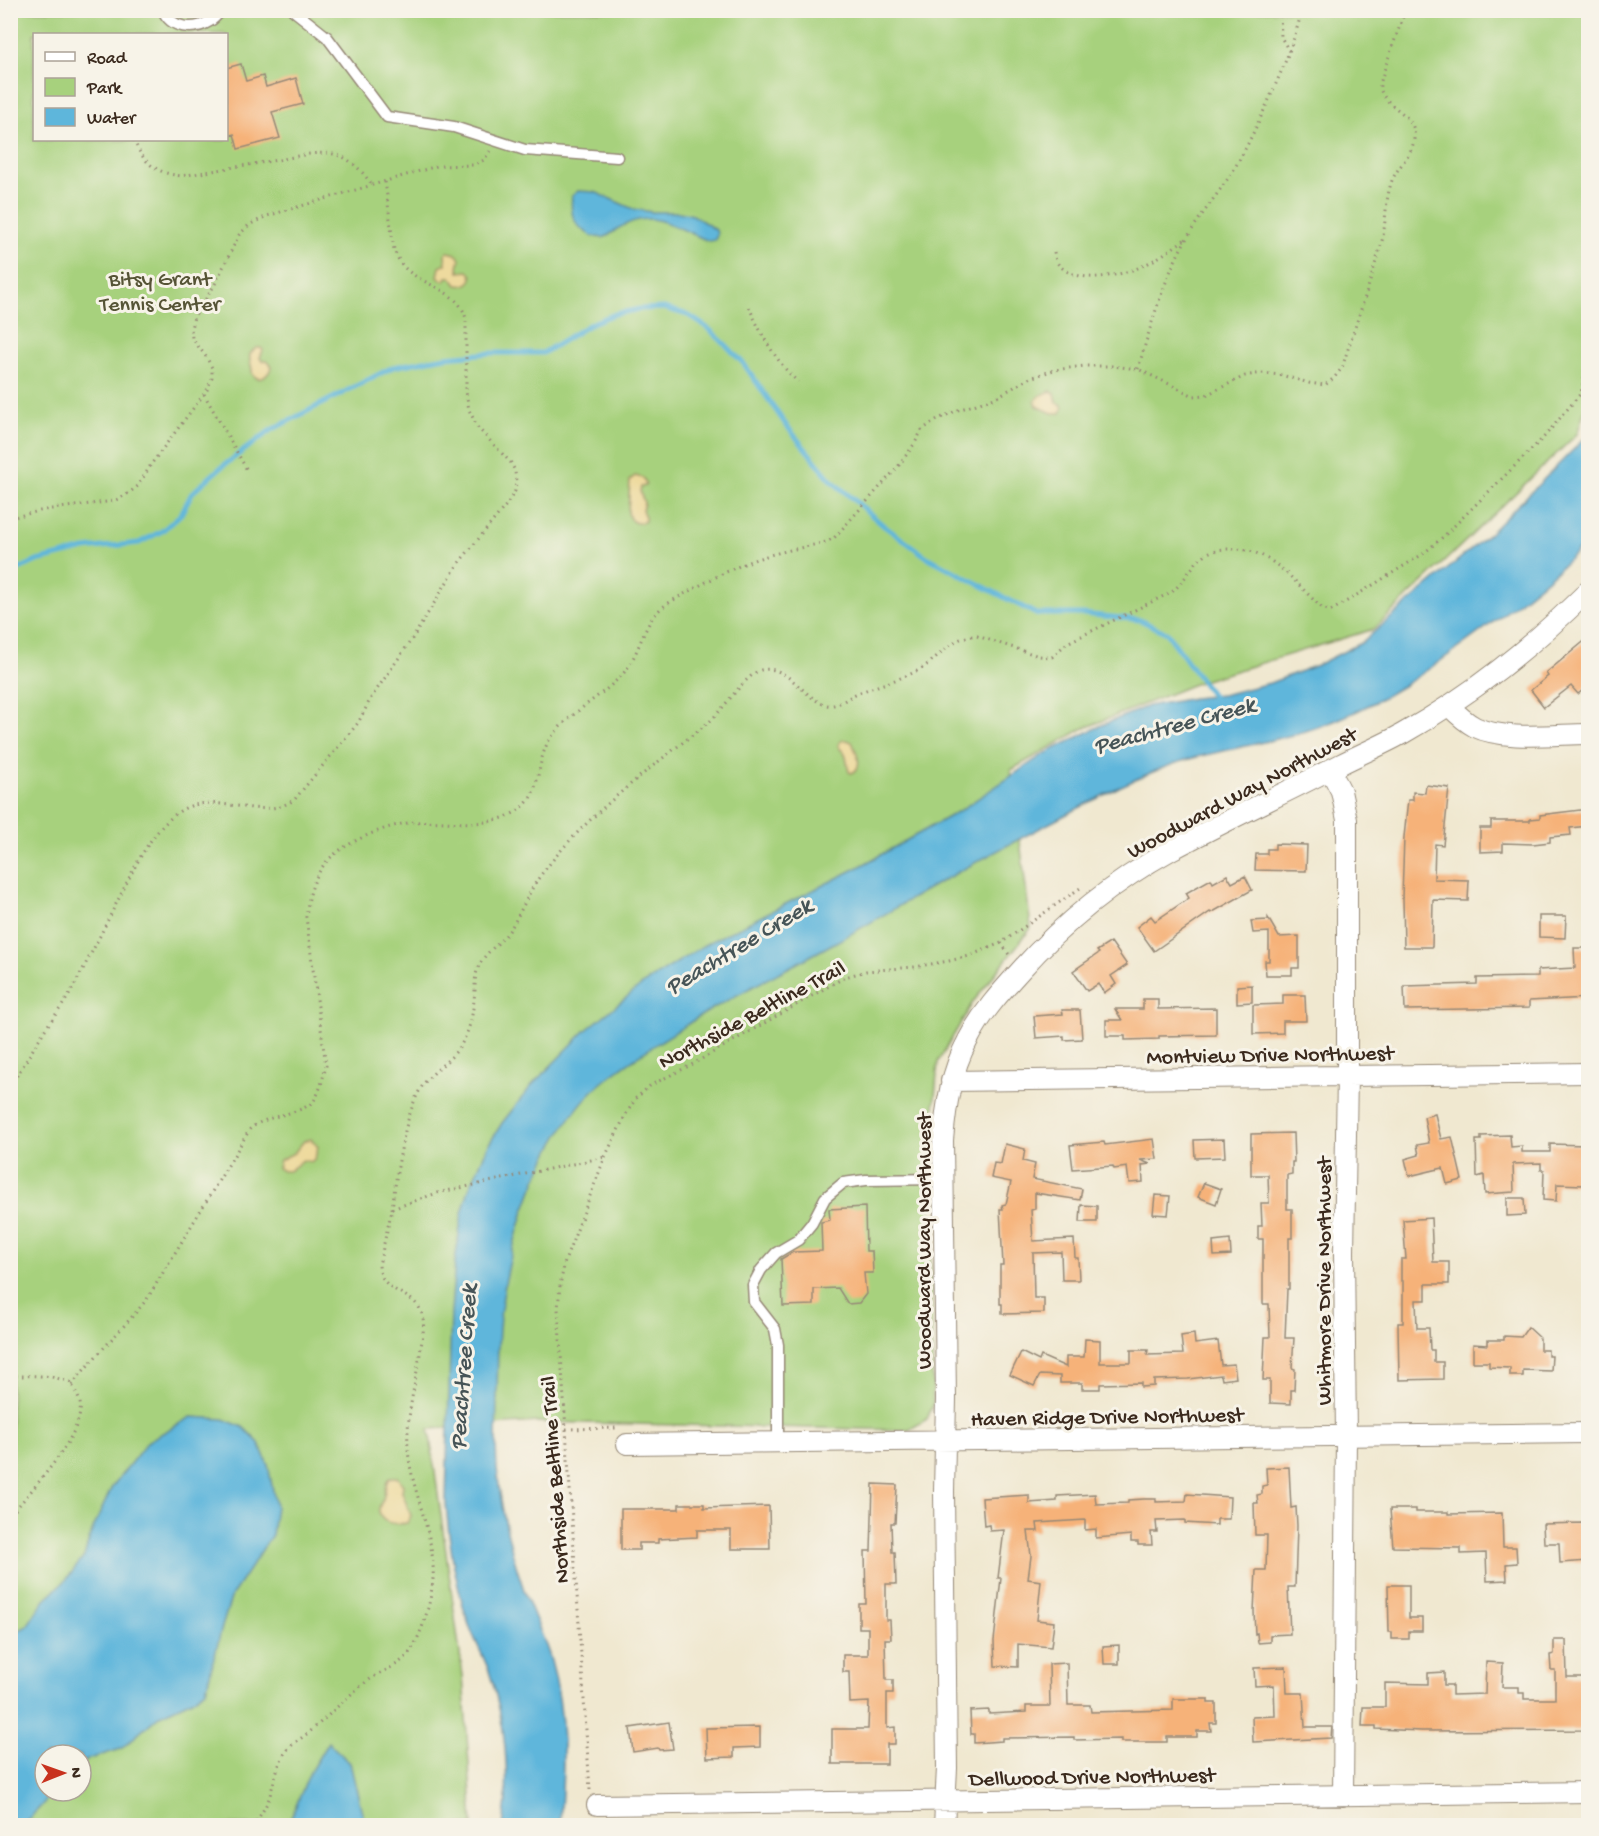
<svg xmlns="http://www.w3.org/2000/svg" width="1599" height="1836" font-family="'Gochi Hand',sans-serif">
  <rect width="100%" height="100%" fill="#f7f3e8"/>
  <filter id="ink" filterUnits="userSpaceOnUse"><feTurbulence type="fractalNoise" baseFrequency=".0167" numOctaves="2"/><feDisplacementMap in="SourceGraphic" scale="12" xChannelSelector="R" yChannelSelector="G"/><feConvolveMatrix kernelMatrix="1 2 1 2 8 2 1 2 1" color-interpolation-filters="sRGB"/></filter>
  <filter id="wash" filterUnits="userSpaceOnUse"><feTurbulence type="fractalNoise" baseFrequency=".008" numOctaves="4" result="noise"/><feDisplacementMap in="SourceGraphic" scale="24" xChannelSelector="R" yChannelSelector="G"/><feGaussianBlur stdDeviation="1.35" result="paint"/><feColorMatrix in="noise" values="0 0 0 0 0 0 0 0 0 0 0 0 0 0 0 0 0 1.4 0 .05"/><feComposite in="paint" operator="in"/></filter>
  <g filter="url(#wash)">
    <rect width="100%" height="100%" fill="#f0e8d0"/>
    <path fill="#a7d17d" stroke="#717e4e" stroke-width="1.5" fill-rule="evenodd" d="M11,11H1588V400L1577,434L1374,629L1202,681L1082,729L1011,770L1031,928L973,1002L938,1062L932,1131L930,1235L933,1405L927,1419L909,1430L539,1422L429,1429L463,1676L473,1825H11ZM34,34H226V140H34ZM45,1755H81V1791H45Z"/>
    <path fill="#eeda9e" stroke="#94825e" stroke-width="1.5" d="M448,252C455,253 458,254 460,260L458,266L459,272L468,271C478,279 467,287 457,285L451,277H447L445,281L442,280L438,276L440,267L446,264L445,254Z
      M256,348H261L263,350L260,358L262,361H267L271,365C271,373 261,384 253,375C252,374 252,368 251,365C249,357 248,354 256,348Z
      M1051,391L1055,393L1057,403L1061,404L1063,408L1061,413H1052L1037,406L1035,401L1039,396Z
      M635,476L643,478L646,483L645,486L641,487L640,491L644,503L642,510L645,517V521L641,523C633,524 629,520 628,512L630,480Z
      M843,740H847L852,742C856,752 865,768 851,773L849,772C846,762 848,753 839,748V743Z
      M311,1139L318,1147L315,1158L311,1162L303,1160L289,1171H283L278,1168L280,1160L294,1153L304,1141Z
      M392,1477H397L403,1485L402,1492L411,1516L407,1523C396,1525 378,1524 379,1509C380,1503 381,1504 383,1499C385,1492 385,1486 388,1479Z"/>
    <path fill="#5eb6db" stroke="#4c707c" stroke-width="1.5" d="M578,191L595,192L633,209L652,212H679L693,215L716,230L717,235L715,240L709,241C690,234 672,222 652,219C638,218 628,223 617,229C613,232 608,236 605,237C593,240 579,229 574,219C571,212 571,204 572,196Z
      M1588,435V540C1558,573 1523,599 1488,626C1432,668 1380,707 1312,729C1274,742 1232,748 1193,758C1168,764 1144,776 1121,786C1068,814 1014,841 962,870C919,893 878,919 836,942C795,965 754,985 714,1008C696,1018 679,1030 661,1041C640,1055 618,1068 599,1085C542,1137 511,1235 501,1309C497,1337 498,1365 497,1392C497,1417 495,1443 497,1468C501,1510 510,1550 524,1590C532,1613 544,1636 551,1661C567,1718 564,1767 560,1825H503C511,1776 505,1719 489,1671C483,1655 475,1641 469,1625C456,1586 449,1544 446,1503L451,1312L455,1262L462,1213L469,1189L489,1144L502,1123L533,1084L585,1031L643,984L706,944L857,868L959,811L1044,754L1102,725L1148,706L1194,698L1222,695L1270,683L1317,665L1361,643L1491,532Z
      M191,1417L223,1419L243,1427L259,1443L268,1465L276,1506L272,1535L232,1595L222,1627L206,1690L190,1701L160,1715L121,1749L89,1759L81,1764V1755H45V1791H54C43,1803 28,1826 11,1825V1635L27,1626L45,1599L65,1581L84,1557L91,1533L112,1487L148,1441Z
      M328,1742L350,1763L365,1825H288L310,1772Z"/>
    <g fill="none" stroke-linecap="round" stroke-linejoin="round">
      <path stroke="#5eb6db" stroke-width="5" d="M10,573L37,561L85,549L139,543L162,531L181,514L192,493L219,469L271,430L393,367L445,357L491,353H543L592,323L615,314L640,309L664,308L688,315L709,329L727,346L744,364L786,425L831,480L884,526L927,557L1036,614H1083L1140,620L1167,633L1216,701"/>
    </g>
    <g id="blocks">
      <path fill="#f6b279" d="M241,64L246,81L263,76L266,87L296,78L303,104L272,112L280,138L238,149L234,134L226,137V68Z
        M1588,638V686L1578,694L1571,686L1544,707L1531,690L1548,676L1546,673Z
        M1426,785L1449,788L1443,845L1435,844L1434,879L1469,880L1468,901L1433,900L1432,947H1404L1403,898H1402L1404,837L1408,800H1413V792L1425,793Z
        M1588,809V826L1570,828L1571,835L1550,837V842L1533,844L1503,843V851L1480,852V828H1491V821H1530V819L1540,818V815Z
        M1275,844L1307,845L1306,871L1255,870L1256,854H1267V849H1275Z
        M1227,875L1232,883L1245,876L1252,890L1211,913L1210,912L1154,951L1137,927L1151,916L1155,921L1189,898L1186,893L1211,879L1213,883Z
        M1539,916H1566L1565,938L1539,937Z
        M1268,918L1279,937L1299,936V968H1292V975H1266L1265,961H1269V932L1253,933L1251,921L1268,920Z
        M1111,942L1127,965L1111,976L1116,984L1104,993L1098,984L1087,991L1073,971L1099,953L1097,951Z
        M1574,948H1588V998L1529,1001V1008L1405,1010L1404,986L1477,984V978L1538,977V970L1575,968Z
        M1252,985V1002L1237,1003V986Z
        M1283,995H1305L1306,1021H1283V1033L1253,1034V1005L1283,1004Z
        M1143,999H1158V1009L1216,1008V1035L1159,1036V1039L1125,1040V1036H1106V1020H1122L1115,1009H1143Z
        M1062,1010H1080L1082,1039L1064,1040V1036L1036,1038L1034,1016L1063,1014Z
        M1435,1114L1441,1139L1452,1137L1462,1180L1447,1184L1443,1168L1409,1176L1405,1159L1419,1155L1417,1145L1429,1143L1424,1117Z
        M1293,1133L1294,1162H1292V1174L1287,1175V1209H1292V1238H1289V1289H1287L1285,1338H1294L1292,1368L1295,1369L1294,1390H1291V1404L1270,1403V1380H1263L1265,1337H1270L1269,1304H1263V1239H1258V1226H1262L1261,1203H1269L1268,1175H1251V1134Z
        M1510,1135L1511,1147L1522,1146V1152H1550V1144L1585,1145L1584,1185L1557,1184L1556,1201L1543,1200L1544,1170H1541V1163L1513,1164L1514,1192L1485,1194L1484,1175L1477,1177L1476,1140H1481V1136Z
        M1154,1139L1157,1159L1140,1160L1150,1164L1142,1165L1143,1182L1129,1183L1127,1167L1114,1169L1113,1166L1073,1169L1070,1145L1104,1142L1105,1145Z
        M1224,1139L1225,1157L1195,1158L1194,1140Z
        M1005,1144L1025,1149L1023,1161L1035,1164L1032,1179L1082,1189L1080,1200L1035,1193V1209L1031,1210L1033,1241L1074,1239L1075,1258H1078L1079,1280H1062L1061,1252L1033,1253L1034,1298H1044V1313L1002,1314V1304H1000V1265H1003L1000,1209H1003L1002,1205L1006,1204L1011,1182L991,1178L994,1163L1001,1164Z
        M1204,1183L1221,1189L1216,1204L1198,1197Z
        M1155,1195L1170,1196L1168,1215L1153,1214Z
        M1507,1198H1524L1525,1215L1507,1216Z
        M1081,1205L1097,1206V1222H1080Z
        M865,1207L866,1251H872L873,1273H864L866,1294L859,1303L848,1304L838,1288L814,1289V1305L783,1306L781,1259L793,1252L822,1251L821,1222L830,1220L829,1209Z
        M1431,1218L1433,1262H1449V1284H1426V1300H1416L1417,1328H1429L1430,1350H1434V1362H1443V1379L1399,1380L1398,1323H1403V1281H1401V1259H1406L1403,1220Z
        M1230,1240L1231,1255L1214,1256L1213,1242Z
        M1528,1327L1540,1338V1350H1548V1356H1552L1551,1371L1523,1370V1376H1510V1368L1489,1367V1362H1473V1344L1488,1345V1340H1504V1336L1521,1337Z
        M1194,1334L1195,1344L1218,1341L1221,1365L1234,1364L1236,1378L1222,1380L1221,1375L1188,1379L1154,1380V1386L1141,1387V1383L1100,1384V1389H1082V1383H1060V1376L1040,1375L1034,1386L1010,1375L1021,1352L1039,1361L1041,1356L1066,1367V1357H1084L1085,1339L1100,1340V1363H1131V1350H1148L1147,1355L1183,1354L1181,1336Z
        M1289,1467L1291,1508L1296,1507L1297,1526L1295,1587H1288L1290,1634L1270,1635V1642L1258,1643L1257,1633L1255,1634L1254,1611L1256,1570H1266L1267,1535H1255L1254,1503H1258L1257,1495L1262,1494V1486L1267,1485L1266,1468Z
        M873,1484L897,1485L895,1523H891L892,1552H895L896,1584H886V1620H890L891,1639H885L886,1680H893V1693H887V1728L895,1727V1744H887V1764H832V1729H868L869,1702L850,1703L849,1672H843V1655H868V1628H859V1604H866L865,1551H871Z
        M1095,1494L1096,1504L1128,1503V1500L1144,1499H1156V1502L1186,1501L1187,1494L1230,1497L1229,1519H1217V1525L1185,1523V1520L1156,1521L1157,1532H1151L1152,1545H1138V1542H1131V1535L1096,1538V1529L1085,1530V1520L1037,1523L1038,1531H1028L1031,1556L1028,1579L1041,1581L1037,1620L1054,1622L1051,1647L1018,1644V1667L995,1666L994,1641L1001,1578H998L1004,1530L990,1531L989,1525L984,1526L982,1498L1029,1495V1503L1057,1501V1496Z
        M679,1504H704V1508L769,1506L770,1549H731V1530H697V1537L658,1539V1543H639V1550H621V1509H679Z
        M1390,1509H1416V1512H1448V1514L1502,1513L1503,1547H1516L1517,1563L1506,1564L1507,1580L1487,1581L1486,1553L1461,1554V1548L1393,1547Z
        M1583,1523L1588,1524V1561L1560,1563L1559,1543H1544L1543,1524Z
        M1388,1585H1409V1618H1422V1631H1409V1639H1392V1632H1389Z
        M1554,1640H1566L1567,1677H1583L1584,1714H1588V1730L1422,1731L1376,1729V1726H1362L1363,1707H1385V1683L1428,1684V1673L1444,1672V1685H1452V1695L1485,1694L1486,1662L1503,1663L1502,1687H1519V1693H1524V1699H1555V1670H1551L1550,1655L1554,1654Z
        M1119,1645V1664H1104L1103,1646Z
        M1067,1663L1068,1705H1090L1091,1712L1173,1710V1699H1208V1703H1216V1723H1210L1211,1731H1197V1737H1167V1742H1121V1739L1074,1740V1737L1002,1738V1741L974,1743V1734H971L970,1711L989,1710V1714L1026,1712V1706H1050L1049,1664Z
        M1286,1667L1287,1693H1303L1305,1727H1332L1331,1738L1253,1742L1252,1717L1275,1716L1274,1685L1255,1686L1254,1668Z
        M669,1722L673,1749L659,1750L658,1748L633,1752L630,1728Z
        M760,1727V1747L734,1748V1757L707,1758L706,1728Z"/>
    </g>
  </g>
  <g filter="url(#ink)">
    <use href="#blocks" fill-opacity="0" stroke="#968977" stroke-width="1.5"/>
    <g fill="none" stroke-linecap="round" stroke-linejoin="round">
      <g stroke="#968977" stroke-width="13">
        <path id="service" d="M163,10C171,29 194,31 210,21C214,19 218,14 221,10
          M293,10L327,37L387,117L454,127L525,150L617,157
          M778,1443V1345L775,1329L754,1302L753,1285L761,1270L776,1253L798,1240L812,1223L825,1198L843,1183L866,1180L943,1179"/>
      </g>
      <g stroke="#968977" stroke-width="22">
        <path id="minor" d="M1449,706C1457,714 1465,722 1475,727C1504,741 1556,734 1588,734
          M1330,770L1341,791L1347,820V1076L1344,1252L1346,1436L1343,1796
          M951,1081L1588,1073
          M627,1444L1588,1433
          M597,1805L1588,1792
          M944,1826L947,1768L944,1491L946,1399L943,1140C946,1106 951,1071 968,1040C981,1014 1000,993 1020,971C1062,924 1115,881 1171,850C1227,820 1285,793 1341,764C1361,754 1382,745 1402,734C1473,694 1530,648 1588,591"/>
      </g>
      <path stroke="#968977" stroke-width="3" stroke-dasharray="1.5 4.5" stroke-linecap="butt" d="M1280,10L1281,37L1290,53
        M134,140C143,163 156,173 181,176C213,171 245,165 278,160C295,157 315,151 333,154C350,157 363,172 372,185
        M1054,252C1055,257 1056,262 1059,265C1077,284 1114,277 1135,269C1154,262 1171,249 1187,238
        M749,307C761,334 776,362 798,382
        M1138,369C1150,328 1163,282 1183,245C1196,221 1214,199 1229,177C1244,154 1255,129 1267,104C1281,73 1294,43 1302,10
        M204,394L247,470
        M10,518L44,510L114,501L126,495L138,486L152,463L207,390L212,378V368L207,358L192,338L191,328L194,317L214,286L239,235L249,225L267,216L437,166L474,165L484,160L490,151
        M1001,943L1010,956
        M10,1086C23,1067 34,1047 46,1028C55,1015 65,1003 72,990C88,960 103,930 118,900C134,869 150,831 180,811C214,789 261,824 295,799L358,723L371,698L414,636L458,564L507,504L515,491L516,482L515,471L511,463L478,428L469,410L466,392V319C460,291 427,287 407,270C401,265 397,257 394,250L385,181
        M392,1209C396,1177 404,1115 421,1088C431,1071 452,1061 462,1043C472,1025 473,1010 475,990C475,984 475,977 477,971C482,953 502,943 511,928C521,912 528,894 538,879C584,816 648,770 709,722C723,710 746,674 761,670C792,662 811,714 837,704C844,702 850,696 858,693C878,685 899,680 919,670C939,659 951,635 977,636L1039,656L1052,657L1067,643L1172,592C1185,581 1192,564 1206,554C1214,549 1224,549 1233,549C1271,548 1296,584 1322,608L1331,611L1423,554L1444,536L1545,436L1581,393L1588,356
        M10,1375C21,1377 30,1375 41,1376C51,1376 60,1379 70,1382C74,1388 78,1395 80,1403C85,1435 30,1491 10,1516
        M72,1385C95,1355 123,1329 147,1299L250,1129C268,1113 305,1115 315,1099C321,1089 323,1077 326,1066L306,917C308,899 312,881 323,866C339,843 389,824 415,822C450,819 486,831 517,811C543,796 535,761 550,739C568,714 596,700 618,679C636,663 640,636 653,617C661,606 675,599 686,593C707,581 729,570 751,561C775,552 802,548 826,542L834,538L897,468L915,443L922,430L936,420L958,410L995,398L1030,378L1054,370L1085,366H1112L1138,369L1194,396L1206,395L1245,376L1261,373L1281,375L1309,383L1325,385L1334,378L1342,368C1355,326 1370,284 1382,241C1386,224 1385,204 1390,187C1394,168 1412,158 1414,139C1418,113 1386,110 1380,88C1378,82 1402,23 1405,10
        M566,1429L617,1428
        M590,1790L558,1309L560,1285L565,1261L605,1157L625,1116L636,1098L651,1085L691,1065L845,977L866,971L914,967L949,961L969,956L1001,943L1083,886
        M253,1826C259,1817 266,1807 269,1798C275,1781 277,1761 289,1748C297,1740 307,1735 314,1728C333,1712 349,1694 369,1680C383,1670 400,1666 410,1652C423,1632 431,1602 433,1579C436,1535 411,1492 408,1449C406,1418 415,1385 420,1354C421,1343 425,1330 423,1318C418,1289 381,1297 379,1265L392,1209L437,1193L605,1157"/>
      <use href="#service" stroke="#fff" stroke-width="10"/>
      <use href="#minor" stroke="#fff" stroke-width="20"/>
    </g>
  </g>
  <g text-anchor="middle" stroke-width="6" stroke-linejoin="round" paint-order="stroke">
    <g font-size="22" fill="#565436" stroke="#f7f3e8">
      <text x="160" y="285">Bitsy Grant<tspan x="160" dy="25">Tennis Center</tspan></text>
    </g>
    <g font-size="22" fill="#3b2a1e" stroke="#f7f3e8">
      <text transform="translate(1241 791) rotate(-28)" y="8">Woodward Way Northwest</text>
      <text transform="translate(751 1013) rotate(-28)" y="8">Northside Beltline Trail</text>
      <text transform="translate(1270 1053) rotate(-1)" y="8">Montview Drive Northwest</text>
      <text transform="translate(922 1241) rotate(-90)" y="8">Woodward Way Northwest</text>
      <text transform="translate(1322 1281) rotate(-90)" y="8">Whitmore Drive Northwest</text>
      <text transform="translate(1107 1415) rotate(-1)" y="8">Haven Ridge Drive Northwest</text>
      <text transform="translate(553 1480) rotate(-94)" y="8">Northside Beltline Trail</text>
      <text transform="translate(1092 1775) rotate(-1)" y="8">Dellwood Drive Northwest</text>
    </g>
    <g font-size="24" font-style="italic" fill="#465457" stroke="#f7f3e8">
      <text transform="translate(1174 724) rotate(-15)" y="8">Peachtree Creek</text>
      <text transform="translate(738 945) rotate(-31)" y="8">Peachtree Creek</text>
      <text transform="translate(462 1367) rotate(-86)" y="8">Peachtree Creek</text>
    </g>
  </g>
  <rect width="1599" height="1836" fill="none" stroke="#f7f3e8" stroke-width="36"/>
  <rect x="33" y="33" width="195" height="108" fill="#f7f3e8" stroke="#aca397" stroke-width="1.5"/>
  <rect x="45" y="52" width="30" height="9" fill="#ffffff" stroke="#aca397" stroke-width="1.5"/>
  <text x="87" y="63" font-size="18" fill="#3b2a1e">Road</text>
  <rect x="45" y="78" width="30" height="18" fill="#a7d17d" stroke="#aca397" stroke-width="1.5"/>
  <text x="87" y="93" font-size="18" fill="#3b2a1e">Park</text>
  <rect x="45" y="108" width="30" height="18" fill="#5eb6db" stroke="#aca397" stroke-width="1.5"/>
  <text x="87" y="123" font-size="18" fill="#3b2a1e">Water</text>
  <g transform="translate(63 1773) rotate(89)"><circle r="28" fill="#f7f3e8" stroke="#aca397" stroke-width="1.5"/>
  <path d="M0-4.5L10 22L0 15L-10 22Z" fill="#c8321e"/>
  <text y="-9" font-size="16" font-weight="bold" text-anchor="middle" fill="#3b2a1e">N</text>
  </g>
</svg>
